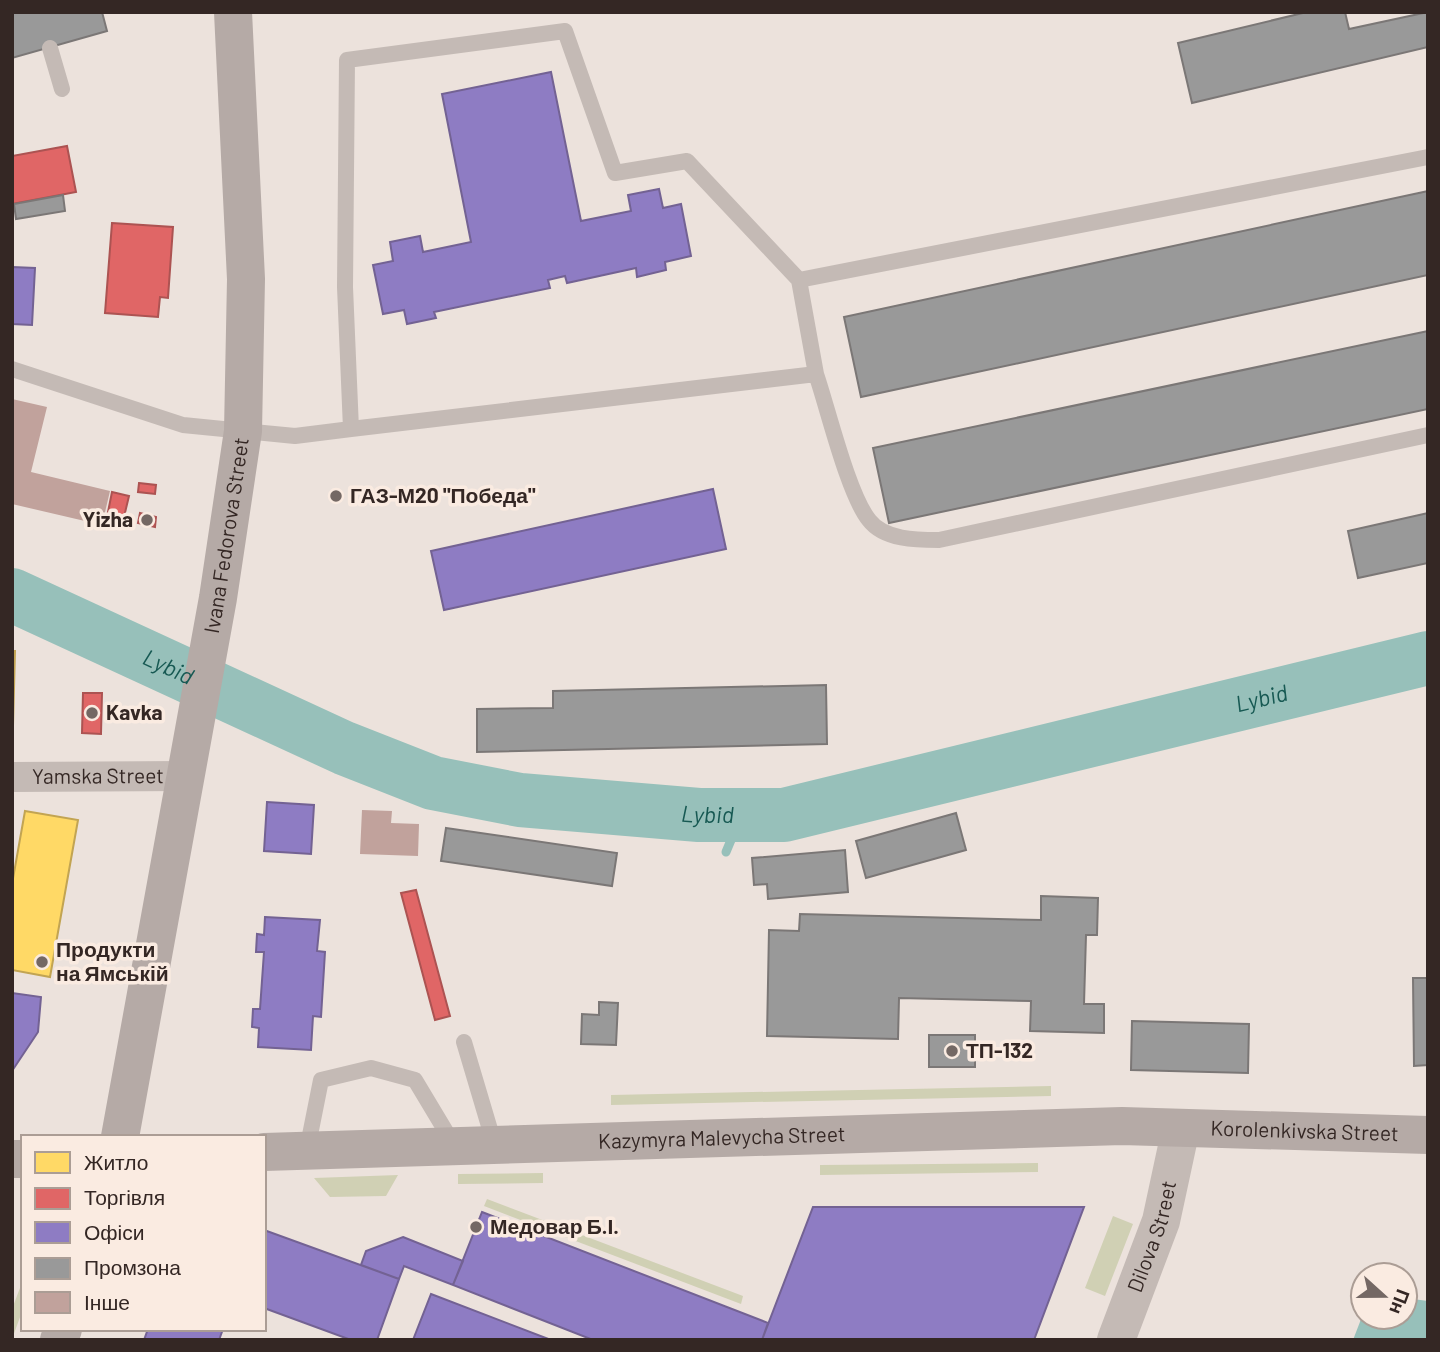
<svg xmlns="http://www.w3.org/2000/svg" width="1440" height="1352" font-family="Barlow,sans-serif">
  <rect width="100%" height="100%" fill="#ece2dc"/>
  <path fill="#d0d0b4" d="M1051,1086V1096L611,1105V1095Z
    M1038,1163V1172L820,1175V1165Z
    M543,1173V1183L458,1184V1174Z
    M398,1175L386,1196L330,1197L314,1178Z
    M487,1199L743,1296L741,1304L484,1206Z
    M1113,1216L1133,1224L1105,1296L1085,1288Z
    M23,1280V1309L12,1339V1309Z"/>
  <path fill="#97c0ba" d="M1405,1298L1428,1301V1340H1353L1363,1314V1317H1405Z"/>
  <path fill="#ffd966" stroke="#c2a452" stroke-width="2" d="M12,651H15L13,726H12Z
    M25,811L78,820L50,977L12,970V884Z"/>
  <path fill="#e06666" stroke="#ac5352" stroke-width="2" d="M67,146L76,192L12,204V156Z
    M112,223L173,227L168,298L160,297L158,317L105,313Z
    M139,483L156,485L155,494L138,492Z
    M112,492L129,496L123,521L107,517Z
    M140,513L156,517L155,527L138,523Z
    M83,693H102L101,734L82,733Z
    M416,890L450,1016L435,1020L401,893Z"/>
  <path fill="#8e7cc3" stroke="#736293" stroke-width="2" d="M551,72L581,221L631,211L628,195L659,189L663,208L681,204L691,256L665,262L666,270L637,277L636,268L567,283L565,276L548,280L550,288L434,312L436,318L407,324L404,310L383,314L373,265L393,261L390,242L420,236L423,252L471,242L442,94Z
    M12,267L35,268L32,325L12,324Z
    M713,489L726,549L444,610L431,551Z
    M267,802L314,805L311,854L264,851Z
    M265,917L320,920L317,951L325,952L321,1017L313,1016L311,1050L258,1047L259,1028L252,1027L253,1009H260L264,952H256L257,934L264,935Z
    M12,993L41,997L38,1032L12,1071Z
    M813,1207H1084L1034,1340H762Z
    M482,1212L768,1323L762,1340H593L453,1285Z
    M264,1230L399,1279L377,1340H351L264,1308Z
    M403,1237L463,1261L453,1285L404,1266L399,1279L361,1265L366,1251Z
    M431,1294L551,1340H413Z
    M148,1329H223L219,1340H144Z"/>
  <path fill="#999" stroke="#7b7776" stroke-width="2" d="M12,12H102L107,31L12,58Z
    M1307,12H1345L1349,29L1428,12V47L1192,103L1178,43Z
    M1428,191V275L861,397L844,317Z
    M63,195L65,211L16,219L14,204Z
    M1428,331V409L889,523L873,448Z
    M1428,513V563L1358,578L1348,531Z
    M826,685L827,744L477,752V709L553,708V691Z
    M956,813L966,850L866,878L856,841Z
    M446,828L617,853L612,886L441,861Z
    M845,850L848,892L768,899L767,884L754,885L752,858Z
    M1041,896L1098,898L1097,935H1086L1084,1004H1104V1033L1030,1031L1031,1001L899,998L898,1039L767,1036L769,930L799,931L800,914L1041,920Z
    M1413,978H1428V1065L1414,1066Z
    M599,1002L618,1003L616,1045L581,1044L582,1014L599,1015Z
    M1132,1021L1249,1024L1248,1073L1131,1070Z
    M929,1035H975V1067H929Z"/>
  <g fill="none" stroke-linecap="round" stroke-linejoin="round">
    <path stroke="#97c0ba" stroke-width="9" d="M726,852L741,816"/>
    <path stroke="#97c0ba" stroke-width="54" id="s1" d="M12,595L344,748L433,783L520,800L699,815H784L1428,658"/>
  </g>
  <path fill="#c1a29c" d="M12,399L47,407L31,472L110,491L102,525L12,504Z
    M362,810L392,811L391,823L419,824L418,856L360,854Z"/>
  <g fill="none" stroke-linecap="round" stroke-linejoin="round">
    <path stroke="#c4bab5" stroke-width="16" d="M50,48L62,89
      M12,369L183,425L295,436L351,429L816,374L799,280
      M816,374C828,409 848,494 869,520C884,540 917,540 939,540L1428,435
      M351,429L345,287L347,60L565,31L615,173L687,161L799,280L1428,157
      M464,1042L494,1143
      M307,1150L321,1080L371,1068L415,1080L454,1145"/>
    <path stroke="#c4bab5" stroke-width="30" id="s2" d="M12,777L184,776"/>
    <path stroke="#c4bab5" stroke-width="38" id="s3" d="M1116,1340L1161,1221L1181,1128"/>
    <g stroke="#b5aaa6" stroke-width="38">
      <path id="s4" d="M120,1137L218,598L243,431L246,279L233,12"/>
      <path id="s5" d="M264,1152L1122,1126L1428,1135"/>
      <path d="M12,1159H23"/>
      <path d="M59,1340L63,1329"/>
    </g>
  </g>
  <g fill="#746864" stroke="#faebe1" stroke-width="2.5">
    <circle cx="336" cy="496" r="7"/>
    <circle cx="147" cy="520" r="7"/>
    <circle cx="92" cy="713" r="7"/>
    <circle cx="42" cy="962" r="7"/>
    <circle cx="952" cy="1051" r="7"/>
    <circle cx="476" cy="1227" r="7"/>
  </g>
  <g text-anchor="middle" stroke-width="7" stroke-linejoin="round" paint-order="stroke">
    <g font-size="21" font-weight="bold" fill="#342724" stroke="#faebe1" text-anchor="start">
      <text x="350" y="503">ГАЗ-М20 "Победа"</text>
      <text x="133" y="527" text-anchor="end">Yizha</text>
      <text x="106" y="720">Kavka</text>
      <text x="56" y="957">Продукти<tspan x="56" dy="24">на Ямській</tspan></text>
      <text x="966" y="1058">ТП-132</text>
      <text x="490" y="1234">Медовар Б.І.</text>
    </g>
    <g font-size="21" fill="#342724" stroke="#faebe1">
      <text dy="7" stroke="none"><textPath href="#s4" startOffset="611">Ivana Fedorova Street</textPath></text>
      <text dy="7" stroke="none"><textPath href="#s2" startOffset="86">Yamska Street</textPath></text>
      <text dy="7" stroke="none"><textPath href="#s5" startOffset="1041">Korolenkivska Street</textPath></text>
      <text dy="7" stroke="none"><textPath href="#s5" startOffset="458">Kazymyra Malevycha Street</textPath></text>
      <text dy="7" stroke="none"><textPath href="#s3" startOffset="110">Dilova Street</textPath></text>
    </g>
    <g font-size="23" font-style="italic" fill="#175953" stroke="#faebe1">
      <text dy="8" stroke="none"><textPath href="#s1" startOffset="172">Lybid</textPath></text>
      <text dy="8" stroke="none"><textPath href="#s1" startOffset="1306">Lybid</textPath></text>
      <text dy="8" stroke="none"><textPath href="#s1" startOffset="738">Lybid</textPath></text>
    </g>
  </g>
  <rect width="1440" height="1352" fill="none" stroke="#342724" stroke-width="28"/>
  <rect x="21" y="1135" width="245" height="196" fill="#faebe1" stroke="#ab9d95" stroke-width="2"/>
  <rect x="35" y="1152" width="35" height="21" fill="#ffd966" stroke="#ab9d95" stroke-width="2"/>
  <text x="84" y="1170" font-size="21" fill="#342724">Житло</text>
  <rect x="35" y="1188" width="35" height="21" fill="#e06666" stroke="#ab9d95" stroke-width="2"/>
  <text x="84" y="1205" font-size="21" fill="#342724">Торгівля</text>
  <rect x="35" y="1222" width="35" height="21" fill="#8e7cc3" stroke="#ab9d95" stroke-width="2"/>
  <text x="84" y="1240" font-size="21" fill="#342724">Офіси</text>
  <rect x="35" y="1258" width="35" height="21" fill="#999999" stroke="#ab9d95" stroke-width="2"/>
  <text x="84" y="1275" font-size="21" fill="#342724">Промзона</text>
  <rect x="35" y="1292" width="35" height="21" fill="#c1a29c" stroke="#ab9d95" stroke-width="2"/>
  <text x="84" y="1310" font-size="21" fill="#342724">Інше</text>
  <g transform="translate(1384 1296) rotate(111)"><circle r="33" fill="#faebe1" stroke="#ab9d95" stroke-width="2"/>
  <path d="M0-5L12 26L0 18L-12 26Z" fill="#746864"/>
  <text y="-10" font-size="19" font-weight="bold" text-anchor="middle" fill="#342724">Пн</text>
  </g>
</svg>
